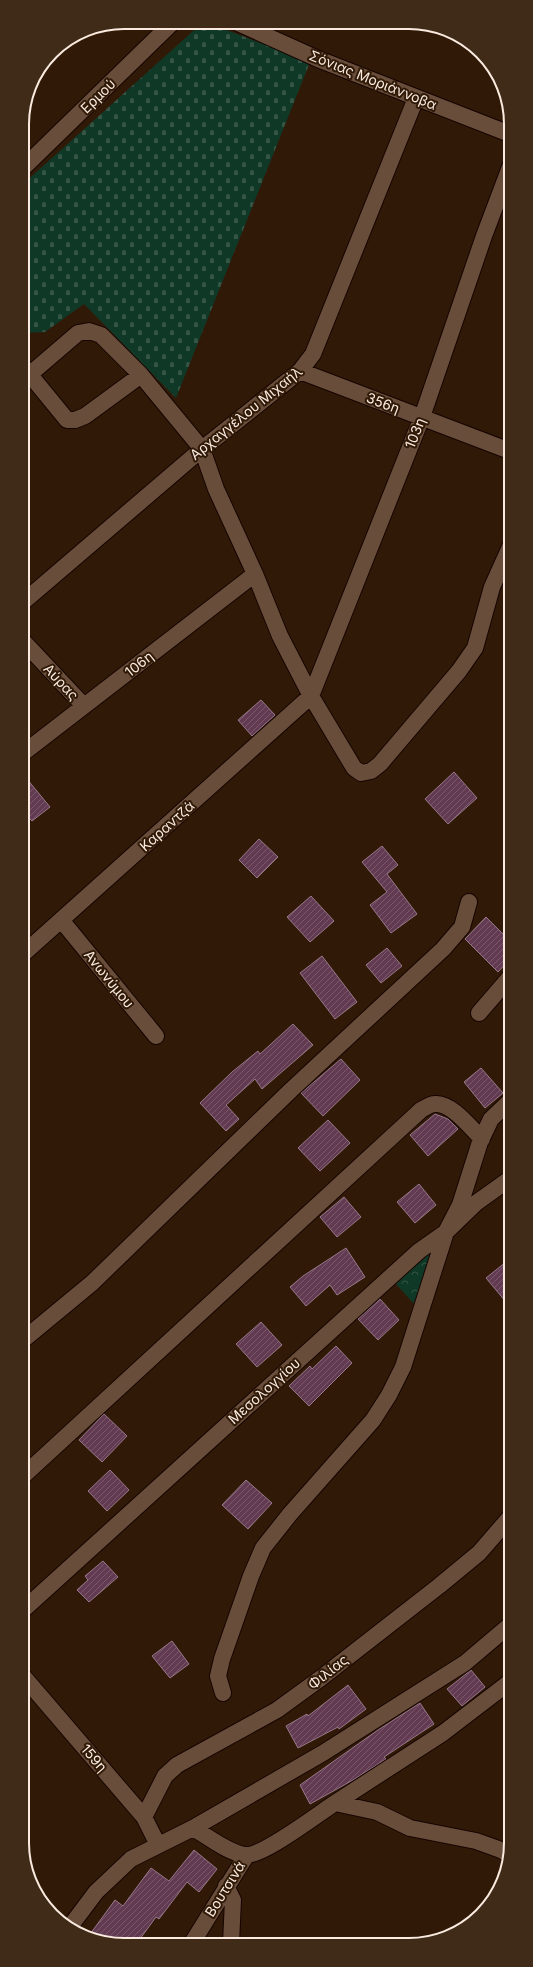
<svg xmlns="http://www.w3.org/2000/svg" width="533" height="1967" font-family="Inter,sans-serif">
  <defs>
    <pattern id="cemetery-stones" width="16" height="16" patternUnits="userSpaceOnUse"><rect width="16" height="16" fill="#103827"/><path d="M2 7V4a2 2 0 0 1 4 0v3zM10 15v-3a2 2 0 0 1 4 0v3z" fill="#345546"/></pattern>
    <pattern id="park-crowns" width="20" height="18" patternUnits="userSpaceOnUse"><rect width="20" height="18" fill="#103827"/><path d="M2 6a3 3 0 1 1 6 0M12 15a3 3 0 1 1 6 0" fill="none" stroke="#345546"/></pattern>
    <pattern id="building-hatch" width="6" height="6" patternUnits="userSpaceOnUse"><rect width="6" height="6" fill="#623b52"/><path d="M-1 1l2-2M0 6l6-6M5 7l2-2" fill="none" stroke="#79586a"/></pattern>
  </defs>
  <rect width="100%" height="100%" fill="#301a07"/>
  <path fill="url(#cemetery-stones)" d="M202,23H208L310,62L176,398L84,304L45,332L22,333V185Z"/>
  <path fill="url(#park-crowns)" d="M432,1250L415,1305L395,1283Z"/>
  <path fill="url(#building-hatch)" stroke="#97788a" d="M261,700L275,715L252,736L238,720Z
    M454,772L477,798L448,824L425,799Z
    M22,773L50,807L32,821L22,810Z
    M259,839L278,857L257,878L239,860Z
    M382,846L398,865L387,874L417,914L391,933L370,905L387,892L362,862Z
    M311,896L334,921L310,942L287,917Z
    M486,917L510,941V959L498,972L465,939Z
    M387,948L402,966L381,983L366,965Z
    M322,956L357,1002L335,1019L300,973Z
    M293,1024L313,1045L262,1089L255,1079L226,1105L239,1119L226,1131L200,1103L232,1072L258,1051L260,1054Z
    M341,1059L360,1080L323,1116L301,1093Z
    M481,1068L503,1093L485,1108L464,1082Z
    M435,1114L448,1119L458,1129L428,1156L410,1135Z
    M328,1120L350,1143L320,1171L298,1148Z
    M419,1184L436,1205L415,1223L397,1202Z
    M344,1197L361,1217L337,1237L320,1217Z
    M346,1248L365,1277L337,1295L330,1285L306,1306L290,1287L303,1276Z
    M511,1258V1308L486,1278Z
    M380,1299L399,1320L378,1340L358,1319Z
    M261,1322L282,1345L257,1367L236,1344Z
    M336,1346L352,1363L309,1406L289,1386L310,1366L312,1369Z
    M104,1414L127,1436L102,1462L79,1440Z
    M110,1470L129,1490L107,1511L88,1491Z
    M246,1480L272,1503L248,1529L222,1505Z
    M103,1561L118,1577L89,1602L77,1590L88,1580L85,1576Z
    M172,1641L189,1664L170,1678L152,1656Z
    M471,1670L485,1687L462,1706L447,1689Z
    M348,1685L366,1709L339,1729L338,1727L298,1748L286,1726L307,1714L308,1716Z
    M420,1703L434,1724L384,1757L386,1759L353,1780L310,1804L300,1785L378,1730Z
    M194,1850L217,1869L199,1892L187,1882L159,1919L156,1917L137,1943H104L88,1937L115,1900L123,1906L151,1868L169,1881Z"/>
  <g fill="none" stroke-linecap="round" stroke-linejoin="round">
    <g stroke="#170400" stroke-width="18">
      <path id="minor" d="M238,23L318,59L510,134
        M22,169L173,22
        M22,365L67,420H75L85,416L141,375
        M300,371L510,451
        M22,381L78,333L89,331L101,335L141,375L202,449L216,489L255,574L280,636L311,696L354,768L361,773L371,771L380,764L459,671L475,648L492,587L510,547
        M22,603L202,449L300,371L313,354L416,98
        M22,640L84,706
        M22,754L255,574
        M62,921L156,1036
        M23,954L311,696L422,417L484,236L510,167
        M479,1013L510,977
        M23,1340L92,1283L291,1090L443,949L462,927L469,902
        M23,1476L421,1110C425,1108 430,1104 435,1104C451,1102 471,1128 482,1139
        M23,1610L419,1251L446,1232L476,1203L511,1178
        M23,1676L144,1817L158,1845
        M223,1693L218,1676L222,1659L251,1576L263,1548L290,1514L373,1420L389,1395L403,1367L446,1232L460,1205L480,1142L491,1119L510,1101
        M335,1803L443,1733L511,1681
        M144,1817L165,1776L177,1765L277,1710L321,1678L439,1586L479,1553L511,1516
        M193,1828L323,1753L465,1663L511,1624
        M226,1886L233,1900L231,1943
        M69,1928L96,1892L131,1859L193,1828C207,1836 230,1854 245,1855C262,1857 318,1814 335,1803L377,1812L410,1828L476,1841L501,1850L510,1855
        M192,1943L246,1856"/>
    </g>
    <use href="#minor" stroke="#684e3a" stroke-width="16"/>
  </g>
  <g text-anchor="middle" stroke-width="4" stroke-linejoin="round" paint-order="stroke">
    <g font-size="14" fill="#faeadf" stroke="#301a07">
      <text transform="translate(373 80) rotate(22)" y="5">Σόνιας Μοριάννοβα</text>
      <text transform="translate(98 96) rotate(-44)" y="5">Ερμού</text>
      <text transform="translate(383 403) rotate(21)" y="5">356η</text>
      <text transform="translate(246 413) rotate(-39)" y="5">Αρχαγγέλου Μιχαήλ</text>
      <text transform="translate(415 433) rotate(-68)" y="5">103η</text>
      <text transform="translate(139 664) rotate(-38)" y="5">106η</text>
      <text transform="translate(61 682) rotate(47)" y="5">Αύρας</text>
      <text transform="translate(167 826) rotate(-42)" y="5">Καραντζά</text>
      <text transform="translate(109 979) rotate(51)" y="5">Ανωνύμου</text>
      <text transform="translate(264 1391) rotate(-42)" y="5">Μεσολογγίου</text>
      <text transform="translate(328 1672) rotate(-38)" y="5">Φιλίας</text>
      <text transform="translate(94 1758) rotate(49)" y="5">159η</text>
      <text transform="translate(225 1889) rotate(-58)" y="5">Βουτσινά</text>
    </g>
  </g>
  <path d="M0 0H533V1967H0ZM124 29H409A95 95 0 0 1 504 124V1843A95 95 0 0 1 409 1938H124A95 95 0 0 1 29 1843V124A95 95 0 0 1 124 29Z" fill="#402b18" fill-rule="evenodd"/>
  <path fill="none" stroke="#faeadf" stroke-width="2" d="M124 29H409A95 95 0 0 1 504 124V1843A95 95 0 0 1 409 1938H124A95 95 0 0 1 29 1843V124A95 95 0 0 1 124 29Z"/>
</svg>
